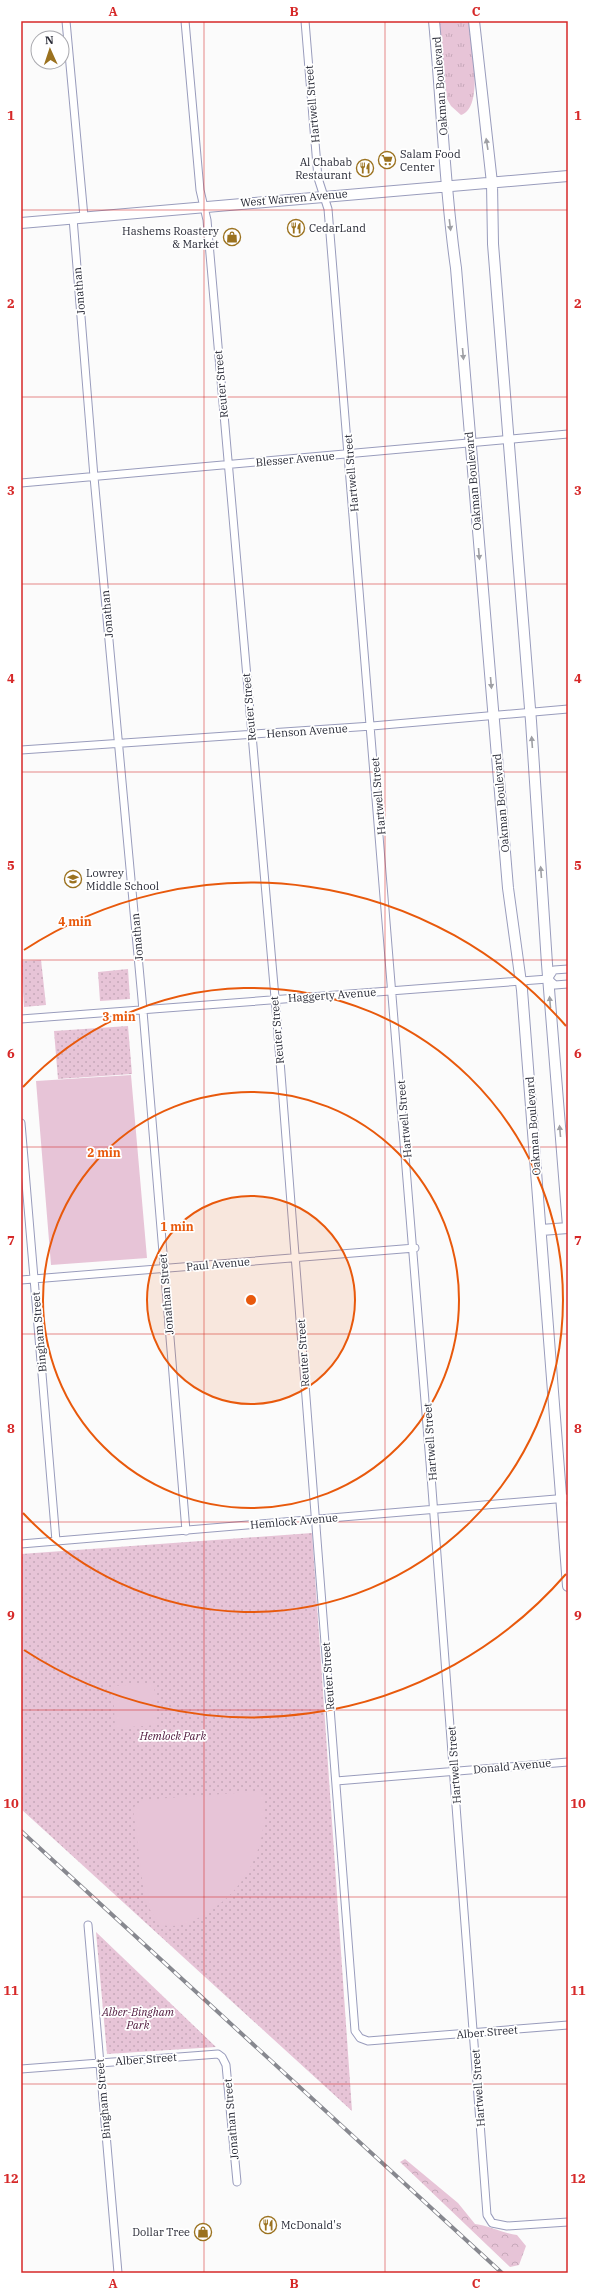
<svg xmlns="http://www.w3.org/2000/svg" width="589" height="2294" font-family="'IBM Plex Serif',serif">
  <defs>
    <pattern id="grass-tufts" width="24" height="20" patternUnits="userSpaceOnUse"><rect width="24" height="20" fill="#e7c4d7"/><path d="M3 7l-1-3M5 7V3M7 7l1-3M15 17l-1-3M17 17v-4M19 17l1-3" fill="none" stroke="#c6a8b9"/></pattern>
    <pattern id="forest-crowns" width="20" height="18" patternUnits="userSpaceOnUse"><rect width="20" height="18" fill="#e7c4d7"/><path d="M2 6a3 3 0 1 1 6 0M12 15a3 3 0 1 1 6 0" fill="none" stroke="#c6a8b9"/></pattern>
    <pattern id="park-dots" width="8" height="8" patternUnits="userSpaceOnUse"><rect width="8" height="8" fill="#e7c4d7"/><path d="M2 2h.1M6 6h.1" fill="none" stroke="#c6a8b9" stroke-width="1.8" stroke-linecap="round"/></pattern>
  </defs>
  <rect width="100%" height="100%" fill="#fbfbfb"/>
  <path fill="url(#grass-tufts)" d="M439,21H469C471,41 485,108 461,115L451,106L447,99Z"/>
  <path fill="url(#forest-crowns)" d="M405,2159L458,2203L475,2224C490,2226 502,2233 517,2235L526,2246L519,2265L510,2267L400,2162Z"/>
  <path fill="url(#park-dots)" d="M41,960L46,1005L24,1007L21,961Z
    M128,969L130,999L100,1001L98,972Z
    M128,1026L132,1074L58,1079L54,1031Z
    M312,1533L352,2111L21,1809V1554Z
    M96,1932L216,2047L107,2054Z"/>
  <path fill="#e7c4d7" d="M131,1075L147,1258L51,1265L36,1081Z
    M154,1683L157,1725L115,1728L113,1686Z
    M264,1791C269,1844 249,1889 202,1916C188,1924 174,1929 159,1924L145,1902L133,1808L142,1800Z"/>
  <g fill="none" stroke-linecap="round" stroke-linejoin="round">
    <g stroke="#999cbc" stroke-width="9">
      <path id="street" d="M66,21L84,217
        M185,21L200,190L207,220L276,1009L355,2031L360,2038L368,2041L568,2025
        M305,21L318,178L328,209C386,878 437,1546 487,2215L492,2223L507,2226L568,2222
        M73,218L94,477L142,999L186,1531
        M21,483L568,434
        M21,750L372,726L568,709
        M548,979L554,970L568,969
        M21,1019L548,979L555,985L568,984
        M21,1123L56,1541
        M21,1280L415,1248
        M21,1544L568,1498
        M336,1781L568,1762
        M88,1925L118,2273
        M21,2069L218,2054L222,2057L226,2065L237,2182"/>
    </g>
    <g stroke="#999cbc" stroke-width="12">
      <path id="secondary" d="M434,21C442,103 444,186 456,268L508,888L522,990L568,1586
        M474,21L492,183L493,244L531,721L547,964L568,1226
        M21,223L568,176
        M541,1230L568,1228"/>
    </g>
    <use href="#street" stroke="#fff" stroke-width="7"/>
    <use href="#secondary" stroke="#fff" stroke-width="10"/>
    <g stroke="#87888f" stroke-width="4">
      <path id="rail" d="M21,1831L502,2273"/>
    </g>
    <use href="#rail" stroke="#fff" stroke-width="2.5" stroke-dasharray="8" stroke-linecap="butt"/>
  </g>
  <defs><path id="oneway-solid" d="M-6-.8H1V-3.2L6.5 0L1 3.2V.8H-6Z"/></defs>
  <g fill="#9e9fa4">
    <use href="#oneway-solid" transform="translate(487 144) rotate(-99)"/>
    <use href="#oneway-solid" transform="translate(450 225) rotate(83)"/>
    <use href="#oneway-solid" transform="translate(463 354) rotate(85)"/>
    <use href="#oneway-solid" transform="translate(479 554) rotate(85)"/>
    <use href="#oneway-solid" transform="translate(491 683) rotate(85)"/>
    <use href="#oneway-solid" transform="translate(532 742) rotate(-94)"/>
    <use href="#oneway-solid" transform="translate(541 872) rotate(-94)"/>
    <use href="#oneway-solid" transform="translate(550 1002) rotate(-95)"/>
    <use href="#oneway-solid" transform="translate(560 1131) rotate(-95)"/>
  </g>
  <path fill="none" stroke="#d62828" stroke-width="1" stroke-opacity="0.55" d="M204,21V2273M385,21V2273M21,210H568M21,397H568M21,584H568M21,772H568M21,960H568M21,1147H568M21,1334H568M21,1522H568M21,1710H568M21,1897H568M21,2084H568"/>
  <circle cx="251" cy="1300" r="104" fill="#e8590c" fill-opacity=".12"/>
  <g fill="none" stroke="#e8590c" stroke-width="2">
    <circle cx="251" cy="1300" r="104"/>
    <circle cx="251" cy="1300" r="208"/>
    <path d="M23 1087A312 312 0 1 1 23 1513"/>
    <path d="M566 1574A417 417 0 0 1 24 1650M24 950A417 417 0 0 1 566 1026"/>
  </g>
  <defs>
    <g id="supermarket-ring" transform="scale(0.9)"><circle r="9.5" fill="#fff" stroke="#9b721f" stroke-width="1.5"/><path d="M-6-5.5h2.5l.6 2H6L4.5 2H-2.5L-4.4-4H-6ZM-1.5 3.2a1.3 1.3 0 1 0 .1 0ZM3 3.2a1.3 1.3 0 1 0 .1 0Z" fill="#9b721f"/></g>
    <g id="restaurant-ring" transform="scale(0.9)"><circle r="9.5" fill="#fff" stroke="#9b721f" stroke-width="1.5"/><path d="M-5-6h1v4h1v-4h1v4h1v-4h1v5L-1.5 .5V6h-2V.5L-5-1ZM5-6V6H3V1.5H1.5Q1.5-4 5-6Z" fill="#9b721f"/></g>
    <g id="shop-ring" transform="scale(0.9)"><circle r="9.5" fill="#fff" stroke="#9b721f" stroke-width="1.5"/><path d="M-5-2.5h2.3a2.7 3.5 0 0 1 5.4 0H5L5.5 6h-11ZM-1.5-2.5h3a1.5 2.3 0 0 0-3 0Z" fill="#9b721f"/></g>
    <g id="school-ring" transform="scale(0.9)"><circle r="9.5" fill="#fff" stroke="#9b721f" stroke-width="1.5"/><path d="M0-5L7-2L0 1L-7-2ZM-4 1L0 2.5L4 1V4Q0 6-4 4Z" fill="#9b721f"/></g>
  </defs>
  <g fill-rule="evenodd">
    <use href="#supermarket-ring" x="387" y="160"/>
    <use href="#restaurant-ring" x="365" y="168"/>
    <use href="#restaurant-ring" x="296" y="228"/>
    <use href="#shop-ring" x="232" y="237"/>
    <use href="#school-ring" x="73" y="879"/>
    <use href="#restaurant-ring" x="268" y="2225"/>
    <use href="#shop-ring" x="203" y="2232"/>
  </g>
  <g text-anchor="middle" stroke-width="3.5" stroke-linejoin="round" paint-order="stroke">
    <g font-size="11" fill="#272935" stroke="#fff">
      <text transform="translate(440 86) rotate(-94)" y="4">Oakman Boulevard</text>
      <text transform="translate(312 104) rotate(-95)" y="4">Hartwell Street</text>
      <text transform="translate(294 198) rotate(-5)" y="4">West Warren Avenue</text>
      <text transform="translate(79 291) rotate(-95)" y="4">Jonathan</text>
      <text transform="translate(221 384) rotate(-95)" y="4">Reuter Street</text>
      <text transform="translate(295 459) rotate(-5)" y="4">Blesser Avenue</text>
      <text transform="translate(351 473) rotate(-95)" y="4">Hartwell Street</text>
      <text transform="translate(473 481) rotate(-95)" y="4">Oakman Boulevard</text>
      <text transform="translate(107 614) rotate(-95)" y="4">Jonathan</text>
      <text transform="translate(249 707) rotate(-95)" y="4">Reuter Street</text>
      <text transform="translate(307 731) rotate(-4)" y="4">Henson Avenue</text>
      <text transform="translate(378 796) rotate(-95)" y="4">Hartwell Street</text>
      <text transform="translate(501 803) rotate(-95)" y="4">Oakman Boulevard</text>
      <text transform="translate(137 937) rotate(-95)" y="4">Jonathan</text>
      <text transform="translate(332 995) rotate(-4)" y="4">Haggerty Avenue</text>
      <text transform="translate(277 1030) rotate(-95)" y="4">Reuter Street</text>
      <text transform="translate(404 1119) rotate(-95)" y="4">Hartwell Street</text>
      <text transform="translate(533 1126) rotate(-94)" y="4">Oakman Boulevard</text>
      <text transform="translate(218 1264) rotate(-5)" y="4">Paul Avenue</text>
      <text transform="translate(166 1294) rotate(-95)" y="4">Jonathan Street</text>
      <text transform="translate(39 1332) rotate(-95)" y="4">Bingham Street</text>
      <text transform="translate(303 1353) rotate(-94)" y="4">Reuter Street</text>
      <text transform="translate(430 1442) rotate(-94)" y="4">Hartwell Street</text>
      <text transform="translate(294 1521) rotate(-5)" y="4">Hemlock Avenue</text>
      <text transform="translate(328 1676) rotate(-94)" y="4">Reuter Street</text>
      <text transform="translate(454 1765) rotate(-94)" y="4">Hartwell Street</text>
      <text transform="translate(512 1766) rotate(-5)" y="4">Donald Avenue</text>
      <text transform="translate(487 2032) rotate(-5)" y="4">Alber Street</text>
      <text transform="translate(146 2059) rotate(-4)" y="4">Alber Street</text>
      <text transform="translate(478 2088) rotate(-94)" y="4">Hartwell Street</text>
      <text transform="translate(103 2099) rotate(-95)" y="4">Bingham Street</text>
      <text transform="translate(231 2119) rotate(-95)" y="4">Jonathan Street</text>
    </g>
    <g font-size="11" fill="#272935" stroke="#fff" text-anchor="start">
      <text x="400" y="158">Salam Food<tspan x="400" dy="13">Center</tspan></text>
      <text x="352" y="166" text-anchor="end">Al Chabab<tspan x="352" dy="13">Restaurant</tspan></text>
      <text x="309" y="232">CedarLand</text>
      <text x="219" y="235" text-anchor="end">Hashems Roastery<tspan x="219" dy="13">&amp; Market</tspan></text>
      <text x="86" y="877">Lowrey<tspan x="86" dy="13">Middle School</tspan></text>
      <text x="281" y="2229">McDonald's</text>
      <text x="190" y="2236" text-anchor="end">Dollar Tree</text>
    </g>
    <g font-size="11" font-style="italic" fill="#4c1439" stroke="#fff">
      <text x="173" y="1740">Hemlock Park</text>
      <text x="138" y="2016">Alber-Bingham<tspan x="138" dy="13">Park</tspan></text>
    </g>
  </g>
  <circle cx="251" cy="1300" r="6" fill="#e8590c" stroke="#fff" stroke-width="2"/>
  <g font-size="12" text-anchor="middle" font-weight="bold" fill="#e8590c" stroke="#fff" stroke-width="3.5" stroke-linejoin="round" paint-order="stroke">
    <text x="75" y="926">4 min</text>
    <text x="119" y="1021">3 min</text>
    <text x="104" y="1157">2 min</text>
    <text x="177" y="1231">1 min</text>
  </g>
  <rect width="589" height="2294" fill="none" stroke="#ffffff" stroke-width="44"/>
  <g transform="translate(50 50) rotate(357)"><circle r="19" fill="#ffffff" stroke="#a9a9ae"/>
  <path d="M0-3L7 15L0 10L-7 15Z" fill="#9b721f"/>
  <text y="-6" font-size="11" font-weight="bold" text-anchor="middle" fill="#272935">N</text>
  </g>
  <rect x="22" y="22" width="545" height="2250" fill="none" stroke="#d62828" stroke-width="1.5"/>
  <g font-size="13" text-anchor="middle" font-weight="bold" fill="#d62828">
    <text x="113" y="16">A</text>
    <text x="294" y="16">B</text>
    <text x="476" y="16">C</text>
    <text x="11" y="120">1</text>
    <text x="578" y="120">1</text>
    <text x="11" y="308">2</text>
    <text x="578" y="308">2</text>
    <text x="11" y="495">3</text>
    <text x="578" y="495">3</text>
    <text x="11" y="683">4</text>
    <text x="578" y="683">4</text>
    <text x="11" y="870">5</text>
    <text x="578" y="870">5</text>
    <text x="11" y="1058">6</text>
    <text x="578" y="1058">6</text>
    <text x="11" y="1245">7</text>
    <text x="578" y="1245">7</text>
    <text x="11" y="1433">8</text>
    <text x="578" y="1433">8</text>
    <text x="11" y="1620">9</text>
    <text x="578" y="1620">9</text>
    <text x="11" y="1808">10</text>
    <text x="578" y="1808">10</text>
    <text x="11" y="1995">11</text>
    <text x="578" y="1995">11</text>
    <text x="11" y="2183">12</text>
    <text x="578" y="2183">12</text>
    <text x="113" y="2288">A</text>
    <text x="294" y="2288">B</text>
    <text x="476" y="2288">C</text>
  </g>
</svg>
